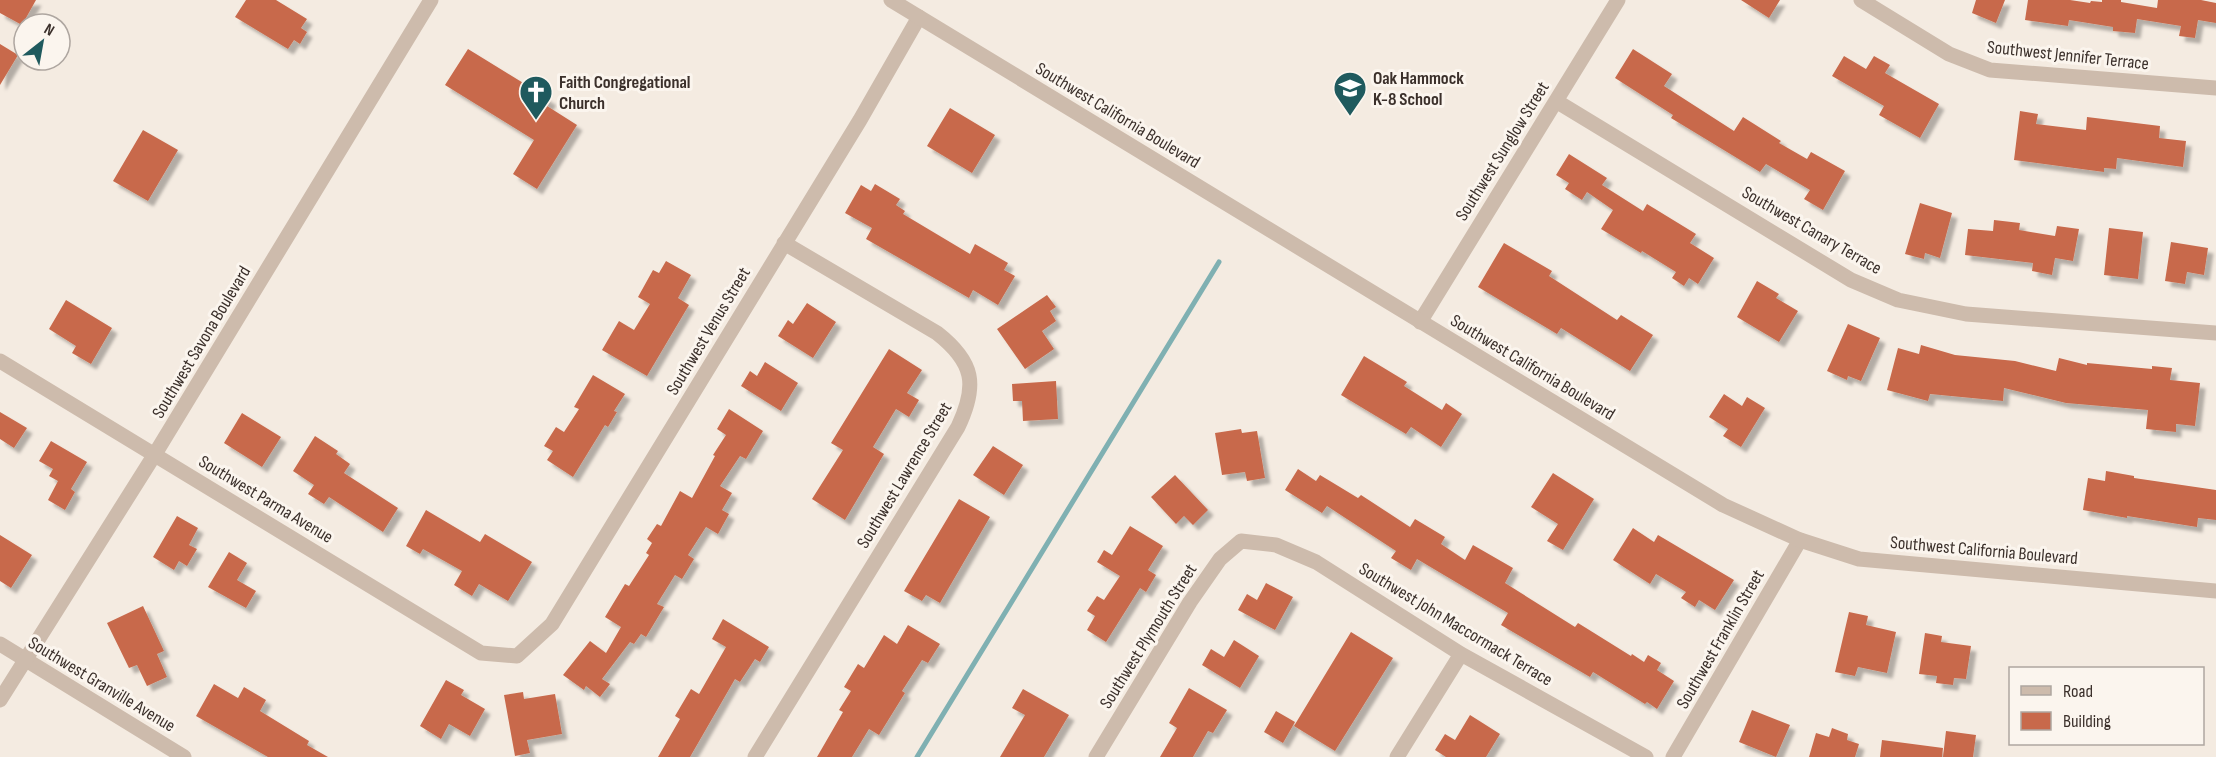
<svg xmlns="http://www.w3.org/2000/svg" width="2216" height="757" font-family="'Sofia Sans Condensed',sans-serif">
  <defs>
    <filter id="shadow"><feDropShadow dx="5.5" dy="5.5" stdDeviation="1.5" flood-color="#0004"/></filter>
  </defs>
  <rect width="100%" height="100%" fill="#f4ebe1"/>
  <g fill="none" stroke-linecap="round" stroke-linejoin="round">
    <path stroke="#7fb0b2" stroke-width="5" d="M917,757L1219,262"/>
  </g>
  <path fill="#c8694b" filter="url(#shadow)" d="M0,0H36L22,25L0,13Z
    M246,0H276L307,19L301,28L307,32L300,44L294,40L288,49L235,17Z
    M1741,0H1780L1769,18Z
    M1976,0H2005L1996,23L1972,13Z
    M2028,0H2070L2090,3L2091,1L2102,2V0H2121V2L2157,8L2158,0H2201L2216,3V23L2198,20L2195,38L2179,36L2181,26L2137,19L2135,33L2113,31V27L2069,20L2068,26L2025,20Z
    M0,44L18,55L0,85Z
    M468,49L551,100L547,106L577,125L537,189L513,174L534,140L445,85Z
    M1633,49L1672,74L1664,86L1734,131L1743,117L1781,141L1779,143L1807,159L1811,152L1845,171L1823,210L1804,199L1810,190L1766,164L1760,172L1671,118L1673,115L1615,78Z
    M1844,56L1866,69L1874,56L1890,65L1885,73L1939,104L1920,138L1879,115L1884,106L1832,76Z
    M950,108L995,135L972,173L927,146Z
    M2020,111L2038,114L2036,124L2086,130L2087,117L2160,126L2159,138L2186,141L2183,167L2117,158L2116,169L2104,168V172L2014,160Z
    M143,130L178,150L148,201L113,181Z
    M1569,154L1607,178L1602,185L1643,211L1647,204L1696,234L1690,243L1714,258L1698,284L1689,278L1684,286L1672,278L1676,272L1642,251L1641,253L1601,229L1613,210L1587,192L1582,200L1565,189L1569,183L1556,175Z
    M875,184L900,199L896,205L905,211L903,214L970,254L975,244L1008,263L1004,270L1015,276L998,305L973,290L969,298L866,239L872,228L845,213L861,185L871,191Z
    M1920,203L1952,213L1940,258L1925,253L1924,259L1905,254Z
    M1994,220L2020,223L2019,230L2055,236L2057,226L2079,229L2073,261L2055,258L2052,275L2032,271L2033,263L1965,255L1968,229L1993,231Z
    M2109,228L2143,232L2138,279L2104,275Z
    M2171,242L2208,248L2204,275L2187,272L2185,284L2165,281Z
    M1504,243L1552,271L1549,276L1617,320L1621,315L1653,335L1630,371L1561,328L1557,334L1478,287Z
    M666,261L691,275L678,298L689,305L647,376L602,350L619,321L634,330L650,304L638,297L653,270L659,273Z
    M1757,281L1779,294L1776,298L1798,311L1779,342L1737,317Z
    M1047,295L1056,307L1050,311L1056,321L1042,331L1054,349L1025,369L997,329Z
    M66,300L112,328L91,364L72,353L76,346L49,329Z
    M807,303L836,322L813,358L778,336L788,320L793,324Z
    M1848,324L1880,338L1861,381L1848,376L1847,380L1827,371Z
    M1921,345L1955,355L2015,361L2056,371L2059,358L2087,365V363L2152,369V366L2172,368L2170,380L2200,383L2195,426L2176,424V432L2146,429L2148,410L2066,403L2004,388L2003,401L1930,394L1928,401L1887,390L1898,348L1919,354Z
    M889,349L922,370L907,393L919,400L909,417L896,409L873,447L884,454L845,520L812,499L843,450L831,443Z
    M1364,356L1407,382L1404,386L1442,410L1446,403L1462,414L1441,447L1411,427L1406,434L1341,395Z
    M765,362L798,383L781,411L741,386L750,371L757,376Z
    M593,375L625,394L614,411L617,412L608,427L605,425L573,477L547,460L553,451L544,446L556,427L564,432L579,409L574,407Z
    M1056,381L1058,419L1023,421L1022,401H1013L1012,384Z
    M1724,394L1742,406L1747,397L1765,408L1741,447L1723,436L1728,429L1709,417Z
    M729,409L763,431L746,459L740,456L720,486L732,493L722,510L729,514L718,534L706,527L688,555L694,559L682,579L675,575L657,604L664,607L646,637L641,634L634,644L630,642L602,679L610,684L600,697L586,686L584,690L563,675L590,641L606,653L621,627L605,617L625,584L629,586L649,555L646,553L652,543L647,539L657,524L661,526L680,491L692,498L715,456L713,455L726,435L717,429Z
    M0,412L27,428L14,448L0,439Z
    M242,413L281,437L262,467L224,443Z
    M1241,429L1242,433L1257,431L1265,478L1247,481L1245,472L1222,475L1215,433Z
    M315,436L338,451L336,454L350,464L344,473L398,508L383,532L329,497L324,504L308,494L314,485L293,471Z
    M51,441L87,462L71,489L75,492L65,510L48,500L58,481L49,476L53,469L39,461Z
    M993,446L1023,465L1004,495L973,475Z
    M1298,469L1316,481L1320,475L1358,498L1361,495L1410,527L1415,519L1445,537L1441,544L1465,560L1473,545L1513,568L1505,583L1575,627L1578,623L1631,656L1632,654L1644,662L1648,655L1661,663L1657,670L1674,681L1657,709L1647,702L1645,704L1593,672L1590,677L1501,625L1508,613L1417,559L1411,570L1391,558L1396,551L1327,506L1322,513L1285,490Z
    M2106,471L2134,476V478L2216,490V520L2198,518L2197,527L2127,516V518L2083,510L2088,478L2105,481Z
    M1553,473L1594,499L1563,550L1547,541L1558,524L1531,507Z
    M1175,475L1208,510L1193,525L1184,516L1176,524L1151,497Z
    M959,499L990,517L940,603L926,595L922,601L904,591Z
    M426,510L480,542L485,534L532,562L508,601L479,584L472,596L454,585L462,571L423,549L420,554L406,546Z
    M177,516L198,528L189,545L197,549L187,566L179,561L174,570L153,557Z
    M1130,526L1163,546L1148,570L1156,575L1146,592L1140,588L1106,642L1087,630L1095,616L1087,611L1097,596L1104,600L1120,576L1097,562L1104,550L1112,555Z
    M1633,528L1654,542L1658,535L1734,580L1715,610L1699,600L1695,607L1681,598L1686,592L1656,574L1650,584L1613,560Z
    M0,535L32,555L11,588L0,581Z
    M229,552L247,563L237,580L256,591L246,608L208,587Z
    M1266,583L1293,597L1275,630L1238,610L1247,594L1257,600Z
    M143,606L164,651L157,654L167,677L147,686L137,665L129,668L107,623Z
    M1849,612L1868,616L1866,625L1896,632L1887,673L1858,667L1855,676L1835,672Z
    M723,619L769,647L760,662L755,659L740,682L735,679L690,757H658L680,719L675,716L691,689L699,694L726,647L712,639Z
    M908,625L940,644L928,663L922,660L902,691L905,693L879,735L869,729L852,757H817L843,712L839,710L851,691L844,687L858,664L864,668L884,635L897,644Z
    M1351,632L1393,658L1335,751L1294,726Z
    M1925,633L1942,636L1941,642L1971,646L1966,679L1954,678L1953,685L1936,683L1937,676L1919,674Z
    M1234,640L1259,656L1240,688L1202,665L1211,649L1224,657Z
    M446,680L464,690L461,695L485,709L470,736L449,724L441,739L420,726Z
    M214,684L238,698L244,687L266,700L260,711L309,741L307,745L328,757H268L196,716Z
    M1189,688L1227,710L1213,733L1208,731L1193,757H1160L1177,728L1169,723Z
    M1023,689L1069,715L1044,757H1000L1025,715L1012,708Z
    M523,692L524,699L555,694L562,734L527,740L530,753L515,756L504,695Z
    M1752,710L1790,725L1776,757L1739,742Z
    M1276,711L1295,722L1283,743L1264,732Z
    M1470,715L1500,734L1486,757H1446L1435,750L1445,734L1455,740Z
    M1832,728L1848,734L1847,740L1859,744L1855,757H1809L1816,733L1829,737Z
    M1946,731L1976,735L1973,757H1943Z
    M1882,740L1943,748L1942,757H1880Z"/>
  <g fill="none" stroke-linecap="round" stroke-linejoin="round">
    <path stroke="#cdbbac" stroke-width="15" d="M1861,0L1949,54L1990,70L2216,88
      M1556,101L1851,280L1898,300L1966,314L2216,333
      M1420,322L1618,0
      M0,361L481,653L517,656L552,624L860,120L919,17
      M0,644L184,757
      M755,757L958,427C978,385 974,362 937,333L784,243
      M1096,757L1190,602L1220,559L1241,541L1276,545L1316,562L1461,654L1646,757
      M1397,757L1461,654
      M1673,757L1800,540"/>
    <path stroke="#cdbbac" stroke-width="15" d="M891,0L1723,505L1800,540L1859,559L2216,591
      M0,700L155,454L431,0"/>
  </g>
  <defs>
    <g id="school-pin" transform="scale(1.725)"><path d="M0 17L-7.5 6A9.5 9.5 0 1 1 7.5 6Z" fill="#1f5a5e" stroke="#fbf5ee"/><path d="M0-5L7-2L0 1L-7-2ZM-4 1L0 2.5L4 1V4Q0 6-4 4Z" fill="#fff"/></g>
    <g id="church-pin" transform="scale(1.725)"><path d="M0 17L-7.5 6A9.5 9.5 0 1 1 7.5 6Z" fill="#1f5a5e" stroke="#fbf5ee"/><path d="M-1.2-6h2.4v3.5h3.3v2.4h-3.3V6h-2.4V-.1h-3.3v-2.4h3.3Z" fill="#fff"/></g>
  </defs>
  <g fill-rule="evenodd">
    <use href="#school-pin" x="1350" y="88"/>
    <use href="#church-pin" x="536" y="92"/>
  </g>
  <g text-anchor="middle" stroke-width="6" stroke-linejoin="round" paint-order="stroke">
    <g font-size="18" fill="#3b302b" stroke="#fbf5ee">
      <text transform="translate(2068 55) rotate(6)" y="6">Southwest Jennifer Terrace</text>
      <text transform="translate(1118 115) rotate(31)" y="6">Southwest California Boulevard</text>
      <text transform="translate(1502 151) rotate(-58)" y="6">Southwest Sunglow Street</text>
      <text transform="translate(1812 230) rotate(30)" y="6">Southwest Canary Terrace</text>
      <text transform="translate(708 331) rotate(-59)" y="6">Southwest Venus Street</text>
      <text transform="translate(201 342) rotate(-59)" y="6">Southwest Savona Boulevard</text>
      <text transform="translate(1533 367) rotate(31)" y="6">Southwest California Boulevard</text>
      <text transform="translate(904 475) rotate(-59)" y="6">Southwest Lawrence Street</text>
      <text transform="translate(266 499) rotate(31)" y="6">Southwest Parma Avenue</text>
      <text transform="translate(1984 550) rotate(5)" y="6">Southwest California Boulevard</text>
      <text transform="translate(1456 624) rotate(31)" y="6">Southwest John Maccormack Terrace</text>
      <text transform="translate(1148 636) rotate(-58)" y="6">Southwest Plymouth Street</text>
      <text transform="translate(1720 639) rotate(-60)" y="6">Southwest Franklin Street</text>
      <text transform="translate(102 684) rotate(31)" y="6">Southwest Granville Avenue</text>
    </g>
    <g font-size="18" font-weight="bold" fill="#3b302b" stroke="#fbf5ee" text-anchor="start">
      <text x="1373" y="84">Oak Hammock<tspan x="1373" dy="21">K-8 School</tspan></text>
      <text x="559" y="88">Faith Congregational<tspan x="559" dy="21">Church</tspan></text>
    </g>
  </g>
  <rect x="2009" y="667" width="195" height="78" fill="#fbf5ee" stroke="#aea6a0" stroke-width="1.5"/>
  <rect x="2021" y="686" width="30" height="9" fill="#cdbbac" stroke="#aea6a0" stroke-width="1.5"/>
  <text x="2063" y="697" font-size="18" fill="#3b302b">Road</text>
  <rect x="2021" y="712" width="30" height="18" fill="#c8694b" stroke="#aea6a0" stroke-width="1.5"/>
  <text x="2063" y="727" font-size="18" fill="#3b302b">Building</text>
  <g transform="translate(42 42) rotate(31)"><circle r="28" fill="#fbf5ee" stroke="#aea6a0" stroke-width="1.5"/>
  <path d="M0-4.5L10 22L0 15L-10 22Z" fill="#1f5a5e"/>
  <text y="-9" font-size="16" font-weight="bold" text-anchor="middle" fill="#3b302b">N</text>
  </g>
</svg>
